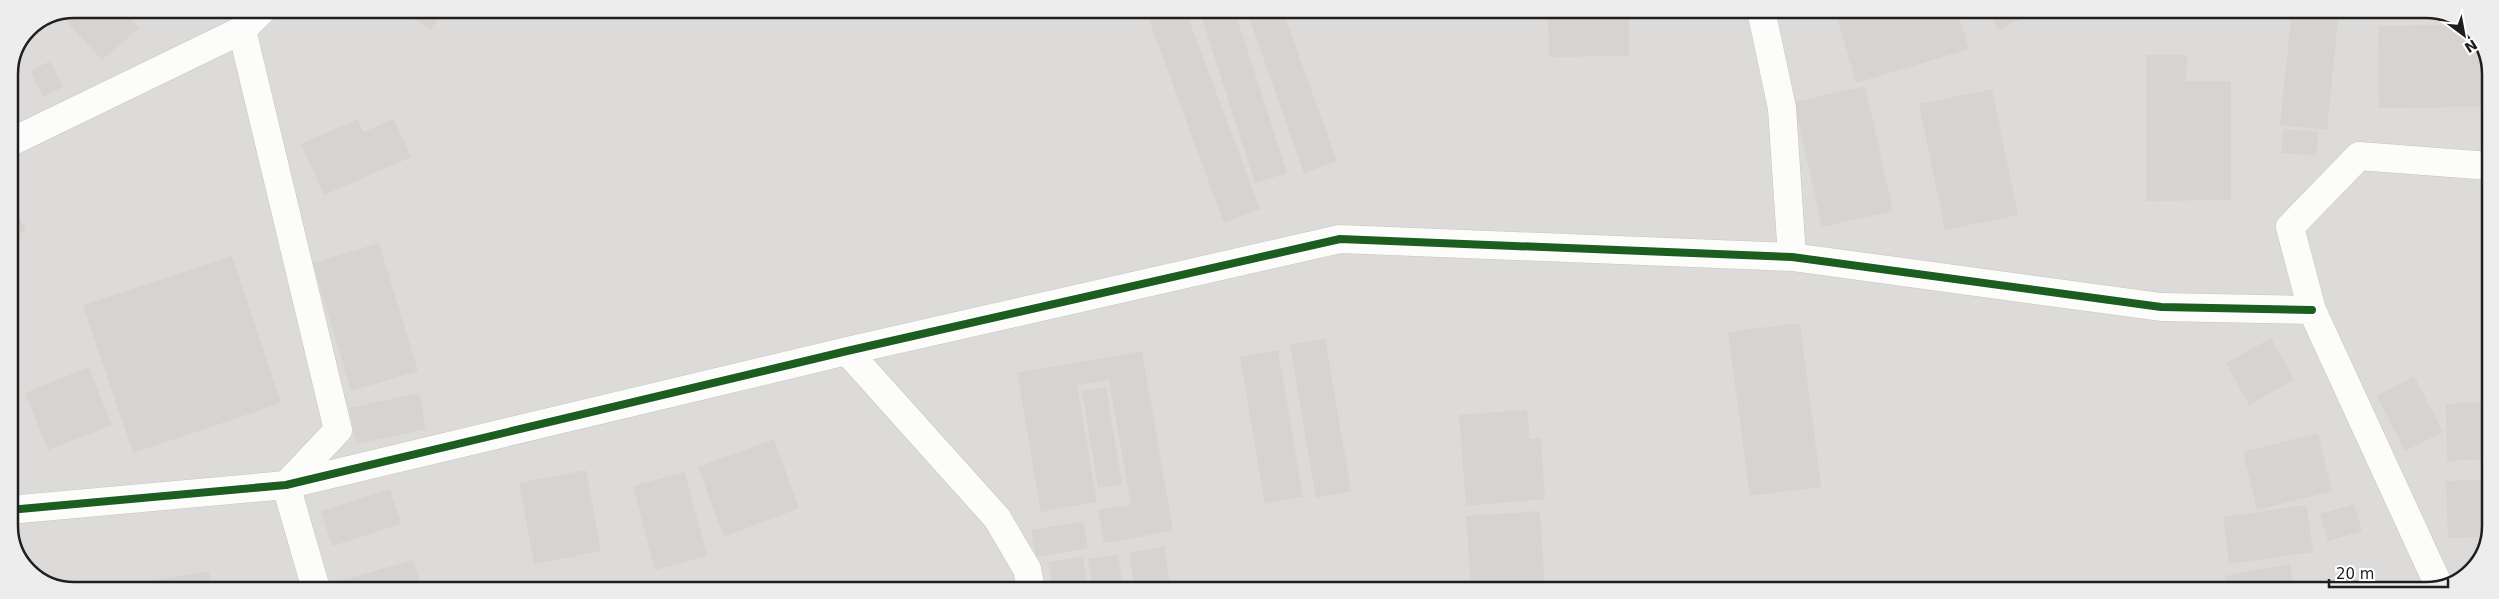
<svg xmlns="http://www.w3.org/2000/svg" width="2499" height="599" font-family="'DejaVu Sans',sans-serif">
  <rect width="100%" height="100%" fill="#eeebe7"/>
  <path fill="#dddbd9" d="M74,9L2438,10L2474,31L2490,69L2489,538L2465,577L2425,590L61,589L25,568L9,533V74L28,28Z"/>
  <path fill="#d6d3d0" d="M84,9H122L139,28L102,60L68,23Z
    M397,9H444L431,29Z
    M1145,9H1185L1260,209L1224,223Z
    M1199,9H1234L1287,173L1255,183Z
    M1246,9H1282L1337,161L1304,173Z
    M1629,10V56L1549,57L1548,11Z
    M1835,10H1957L1969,49L1856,83Z
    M1988,10H2039L1998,30Z
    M2292,10H2339L2327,130L2280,125Z
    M2463,25L2474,31L2482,49V107L2379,108L2378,26Z
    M2146,55H2187L2186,81H2231V200L2146,201Z
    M50,61L63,87L43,97L30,71Z
    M1865,86L1893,211L1822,227L1794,102Z
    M1992,89L2018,215L1945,230L1919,104Z
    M358,119L363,132L394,119L411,157L324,195L301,144Z
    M2284,129L2319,132L2316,156L2281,153Z
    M14,208L26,230L9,240V211Z
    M379,243L418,371L351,391L313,263Z
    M232,256L281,403L133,453L83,305Z
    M1800,323L1821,487L1750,496L1728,332Z
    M1325,338L1351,491L1316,498L1290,345Z
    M2271,338L2294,380L2249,405L2226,363Z
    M1278,350L1303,497L1265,504L1240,357Z
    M1142,351L1173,531L1104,543L1098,510L1131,505L1109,380L1077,385L1097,502L1041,512L1017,373Z
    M89,367L112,425L48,450L25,393Z
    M2414,376L2443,432L2405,451L2377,396Z
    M1106,387L1122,484L1098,488L1082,391Z
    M419,393L426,429L357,444L349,408Z
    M2489,402V459L2447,461L2446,404Z
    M1527,410L1530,439L1541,438L1545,499L1466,506L1459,415Z
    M2318,433L2332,491L2257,510L2243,452Z
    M774,439L799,508L724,537L698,467Z
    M586,470L601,551L534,564L519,483Z
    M685,472L707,556L655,570L633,486Z
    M2489,479V537L2448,538L2446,481Z
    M390,489L401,524L332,546L321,511Z
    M2354,504L2362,531L2328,541L2320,514Z
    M2307,505L2313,552L2229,564L2223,517Z
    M1540,511L1545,590H1471L1466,516Z
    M1083,521L1088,548L1036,557L1031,530Z
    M1164,546L1171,590H1135L1129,553Z
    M1117,554L1124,590H1093L1088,559Z
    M1083,557L1088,590L1053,589L1048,562Z
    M414,560L422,589H337L335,582Z
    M2290,564L2294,590H2228L2225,576Z
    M209,571L212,589H109V588Z
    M2045,583L2104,589L2103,590H2044Z"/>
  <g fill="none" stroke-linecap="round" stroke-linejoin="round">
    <g stroke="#c6c5c3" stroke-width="29">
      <path id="minor" d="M1761,10L1782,108L1792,257
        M242,30L338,430L286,485L316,589
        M9,143L242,30L263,9
        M847,351L997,518L1027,569L1031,589
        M9,510L286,485L847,351L1340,239L1792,257L2161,307L2312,310
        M2439,586L2312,310L2290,227L2359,156L2490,166"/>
    </g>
    <use href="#minor" stroke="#fcfcfb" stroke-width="28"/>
    <g stroke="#fff" stroke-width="11">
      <path id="cycleway" d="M9,510L286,485L847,351L1340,239L1792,257L2161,307L2312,310"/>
    </g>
    <use href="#cycleway" stroke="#1b5e20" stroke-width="8"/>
  </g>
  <path d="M0 0H2499V599H0ZM74 18H2426A56 56 0 0 1 2482 74V526A56 56 0 0 1 2426 582H74A56 56 0 0 1 18 526V74A56 56 0 0 1 74 18Z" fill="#ededed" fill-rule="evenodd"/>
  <path fill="none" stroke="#1f1f1f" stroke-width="2.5" d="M74 18H2426A56 56 0 0 1 2482 74V526A56 56 0 0 1 2426 582H74A56 56 0 0 1 18 526V74A56 56 0 0 1 74 18Z"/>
  <g transform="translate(2464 35) rotate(148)" stroke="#ffffff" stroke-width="4" paint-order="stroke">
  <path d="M0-4L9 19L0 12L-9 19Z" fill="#1f1f1f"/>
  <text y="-8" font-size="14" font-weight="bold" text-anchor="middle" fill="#1f1f1f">N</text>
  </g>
  <path d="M2329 579v8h119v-8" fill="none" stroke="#1f1f1f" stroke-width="2.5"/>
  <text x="2336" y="579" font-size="15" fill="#1f1f1f" stroke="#ffffff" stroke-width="4" paint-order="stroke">20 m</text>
</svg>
